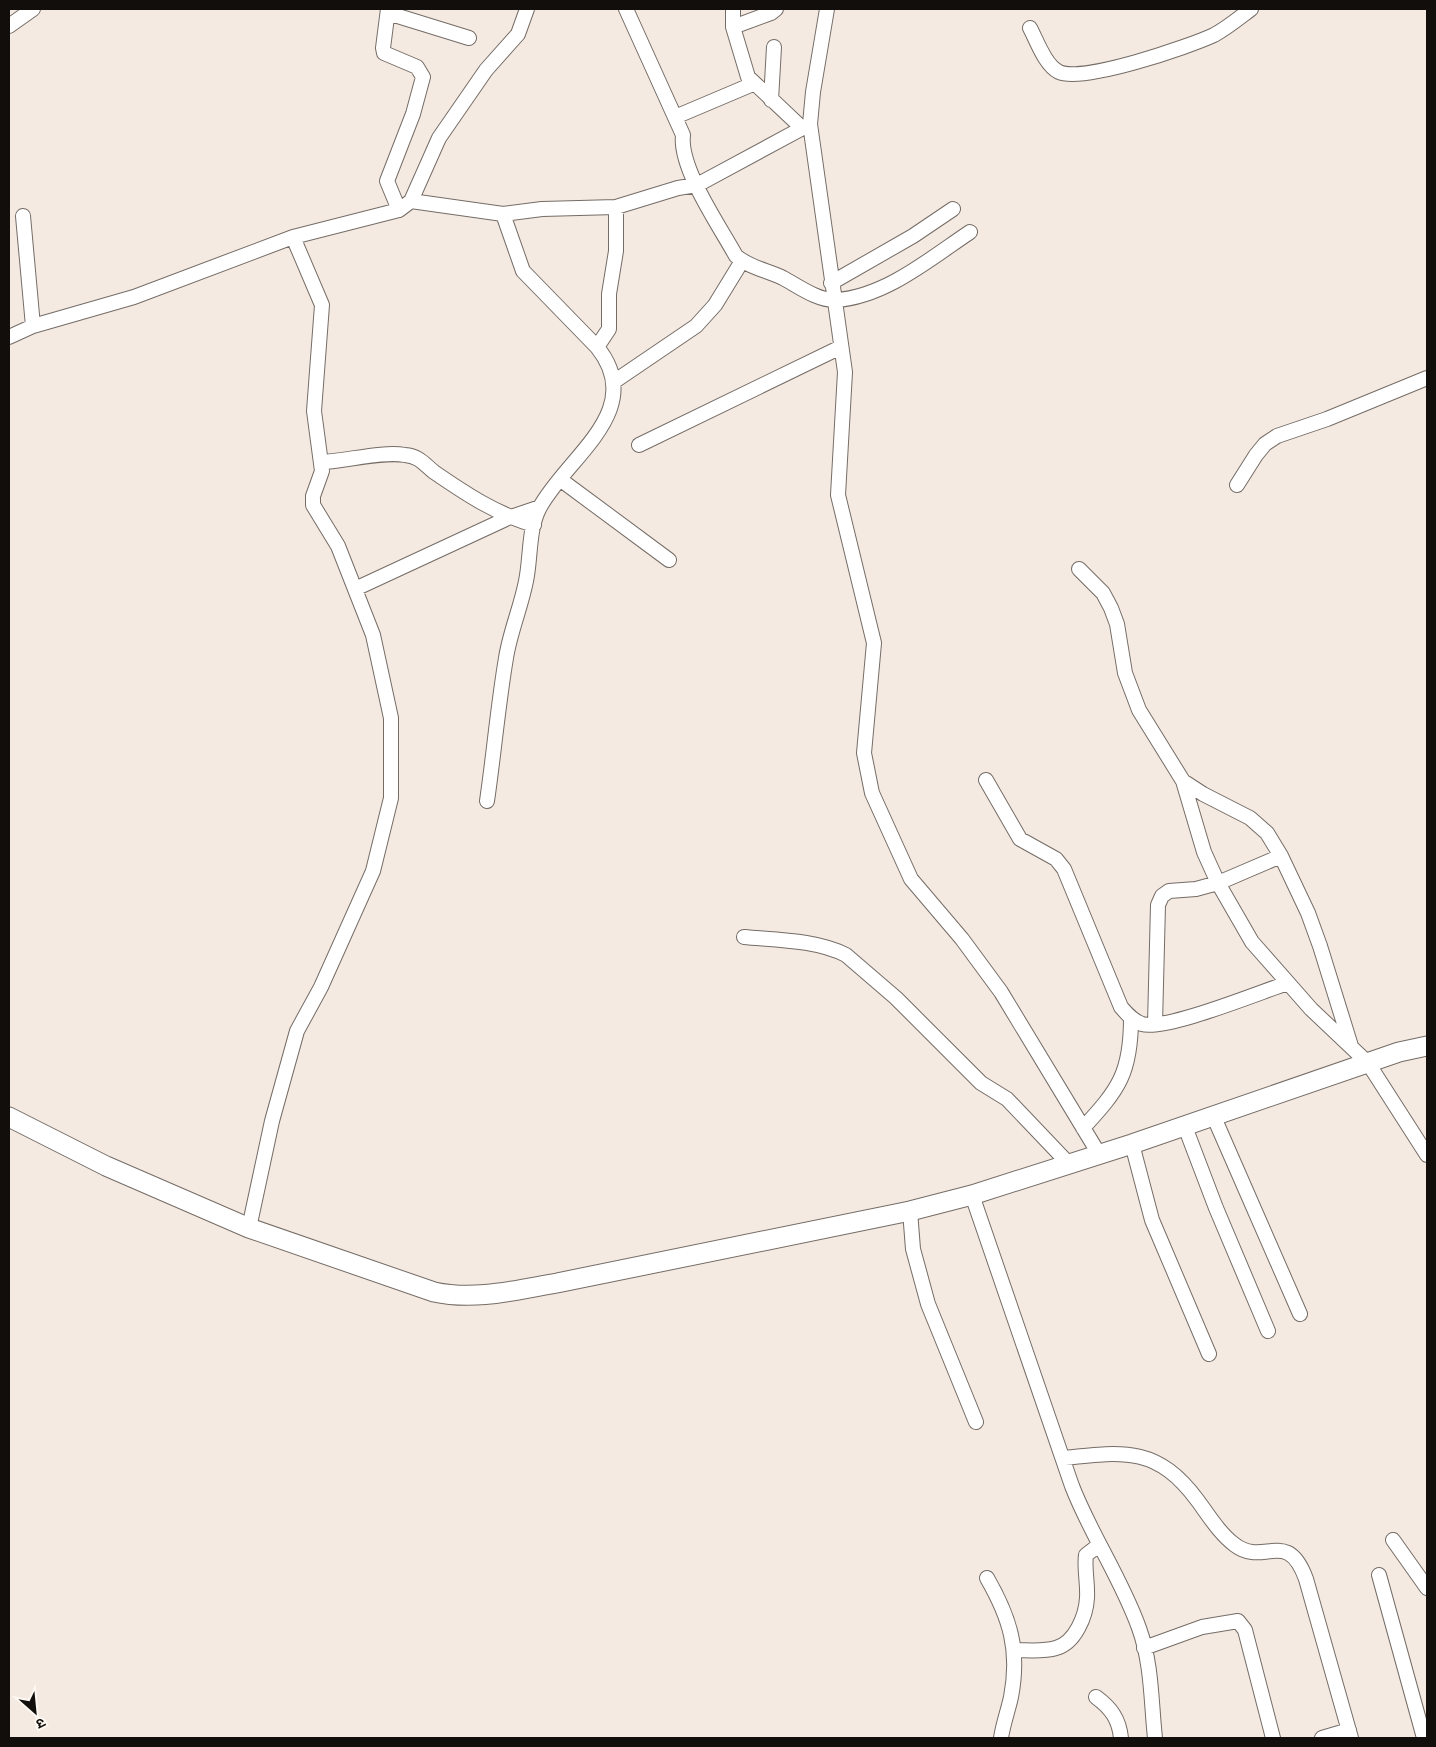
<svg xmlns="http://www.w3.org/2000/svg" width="1436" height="1747" font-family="Rubik,'Noto Sans Devanagari',sans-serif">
  <rect width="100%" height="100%" fill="#f4eae2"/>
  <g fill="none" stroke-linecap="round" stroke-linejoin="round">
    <g stroke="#756c66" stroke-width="16">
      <path id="street" d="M388,9L383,48L384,53L417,67L423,77L413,114L387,181L399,210
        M626,9L683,135C679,168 719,225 736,256C750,268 767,270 783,278C798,286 818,301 836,300C885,297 931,258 970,232
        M733,9V27L748,77L802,128
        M827,9L813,92L810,124L845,372L838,495L874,643L864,753L872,793L911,879L962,939L1001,992L1099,1154
        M388,13L469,38
        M9,26L33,9
        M733,27L771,13L776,9
        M1030,28C1037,41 1045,65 1059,72C1083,83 1188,47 1214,35C1227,28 1239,18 1251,9
        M771,100L774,47
        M675,117L753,84
        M411,201L503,214L542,209L616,207L678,188L697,185L810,124
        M23,216L33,326
        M831,283L913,236L953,209
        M9,337L33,326L134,297L293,237L399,210L411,201L439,138L486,70L518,34L527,9
        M597,347L609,329V294L616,251V207
        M615,381L696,326L715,305L742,261
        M639,445L841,347
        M322,462C346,461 383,451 405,455C419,456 424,464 434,472C466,494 496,514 534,525
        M561,480L669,560
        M1237,485L1256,455L1265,444L1277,436L1327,419L1427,378
        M1079,569L1103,593L1111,608L1117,624L1125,673L1139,710L1183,781L1203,794L1250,818L1267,833L1281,856L1308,913L1320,946L1351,1046
        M355,589L508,518L540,507
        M986,780L1020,839L1056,859L1064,869L1121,1007C1127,1014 1133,1021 1142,1024C1166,1031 1260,992 1288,983
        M1183,781L1204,852L1218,883L1252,942L1311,1009L1368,1063L1427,1155
        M487,801C494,753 498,705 506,658C510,632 521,607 526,581C531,558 528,529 540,507C568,456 648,410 597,347L523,271L503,214
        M744,937C777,940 817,940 846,955L896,998L981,1083L1007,1099L1069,1164
        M1155,1024L1158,905L1162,896L1169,891L1196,889L1218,883L1281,856
        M1213,1115L1300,1314
        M1184,1124L1216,1208L1268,1331
        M1083,1128C1119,1089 1131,1073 1131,1018
        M1132,1144L1152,1220L1209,1354
        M972,1195L1072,1486C1091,1535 1121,1578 1139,1628C1152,1664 1151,1701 1155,1738
        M910,1211L913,1249L928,1304L976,1422
        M249,1228L272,1121L297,1031L321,987L373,871L391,798V718L373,635L338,546L313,505V496L322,471L314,411L322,305L293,237
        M1063,1458C1126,1451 1158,1447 1198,1501C1209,1516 1220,1534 1235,1545C1264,1567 1287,1527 1306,1579L1351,1738
        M1393,1540L1427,1588
        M1379,1575L1424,1738
        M987,1578C1010,1618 1020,1650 1011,1697C1008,1711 1003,1724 1001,1738
        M1144,1648L1202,1627L1238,1621L1245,1630L1273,1738
        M1014,1650C1027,1650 1043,1652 1056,1648C1075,1643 1086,1616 1087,1598C1088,1583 1084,1569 1086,1555L1099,1545
        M1096,1697C1111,1708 1119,1719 1121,1738
        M1322,1738L1349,1730"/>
    </g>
    <g stroke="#756c66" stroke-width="21">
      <path id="secondary" d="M9,1117L106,1166L249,1228L434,1292C475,1301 516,1290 557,1283L910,1211L972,1195L1132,1144L1399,1052L1427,1046"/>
    </g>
    <use href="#street" stroke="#fff" stroke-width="14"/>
    <use href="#secondary" stroke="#fff" stroke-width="19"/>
  </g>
  <rect width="1436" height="1747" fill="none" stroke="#110e0b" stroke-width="20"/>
  <g transform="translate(35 1712) rotate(153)" stroke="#fef8f3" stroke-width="4" paint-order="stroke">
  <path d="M0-4L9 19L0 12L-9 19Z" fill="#110e0b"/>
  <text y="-8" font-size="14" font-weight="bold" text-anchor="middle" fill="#110e0b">उ</text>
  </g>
</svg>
